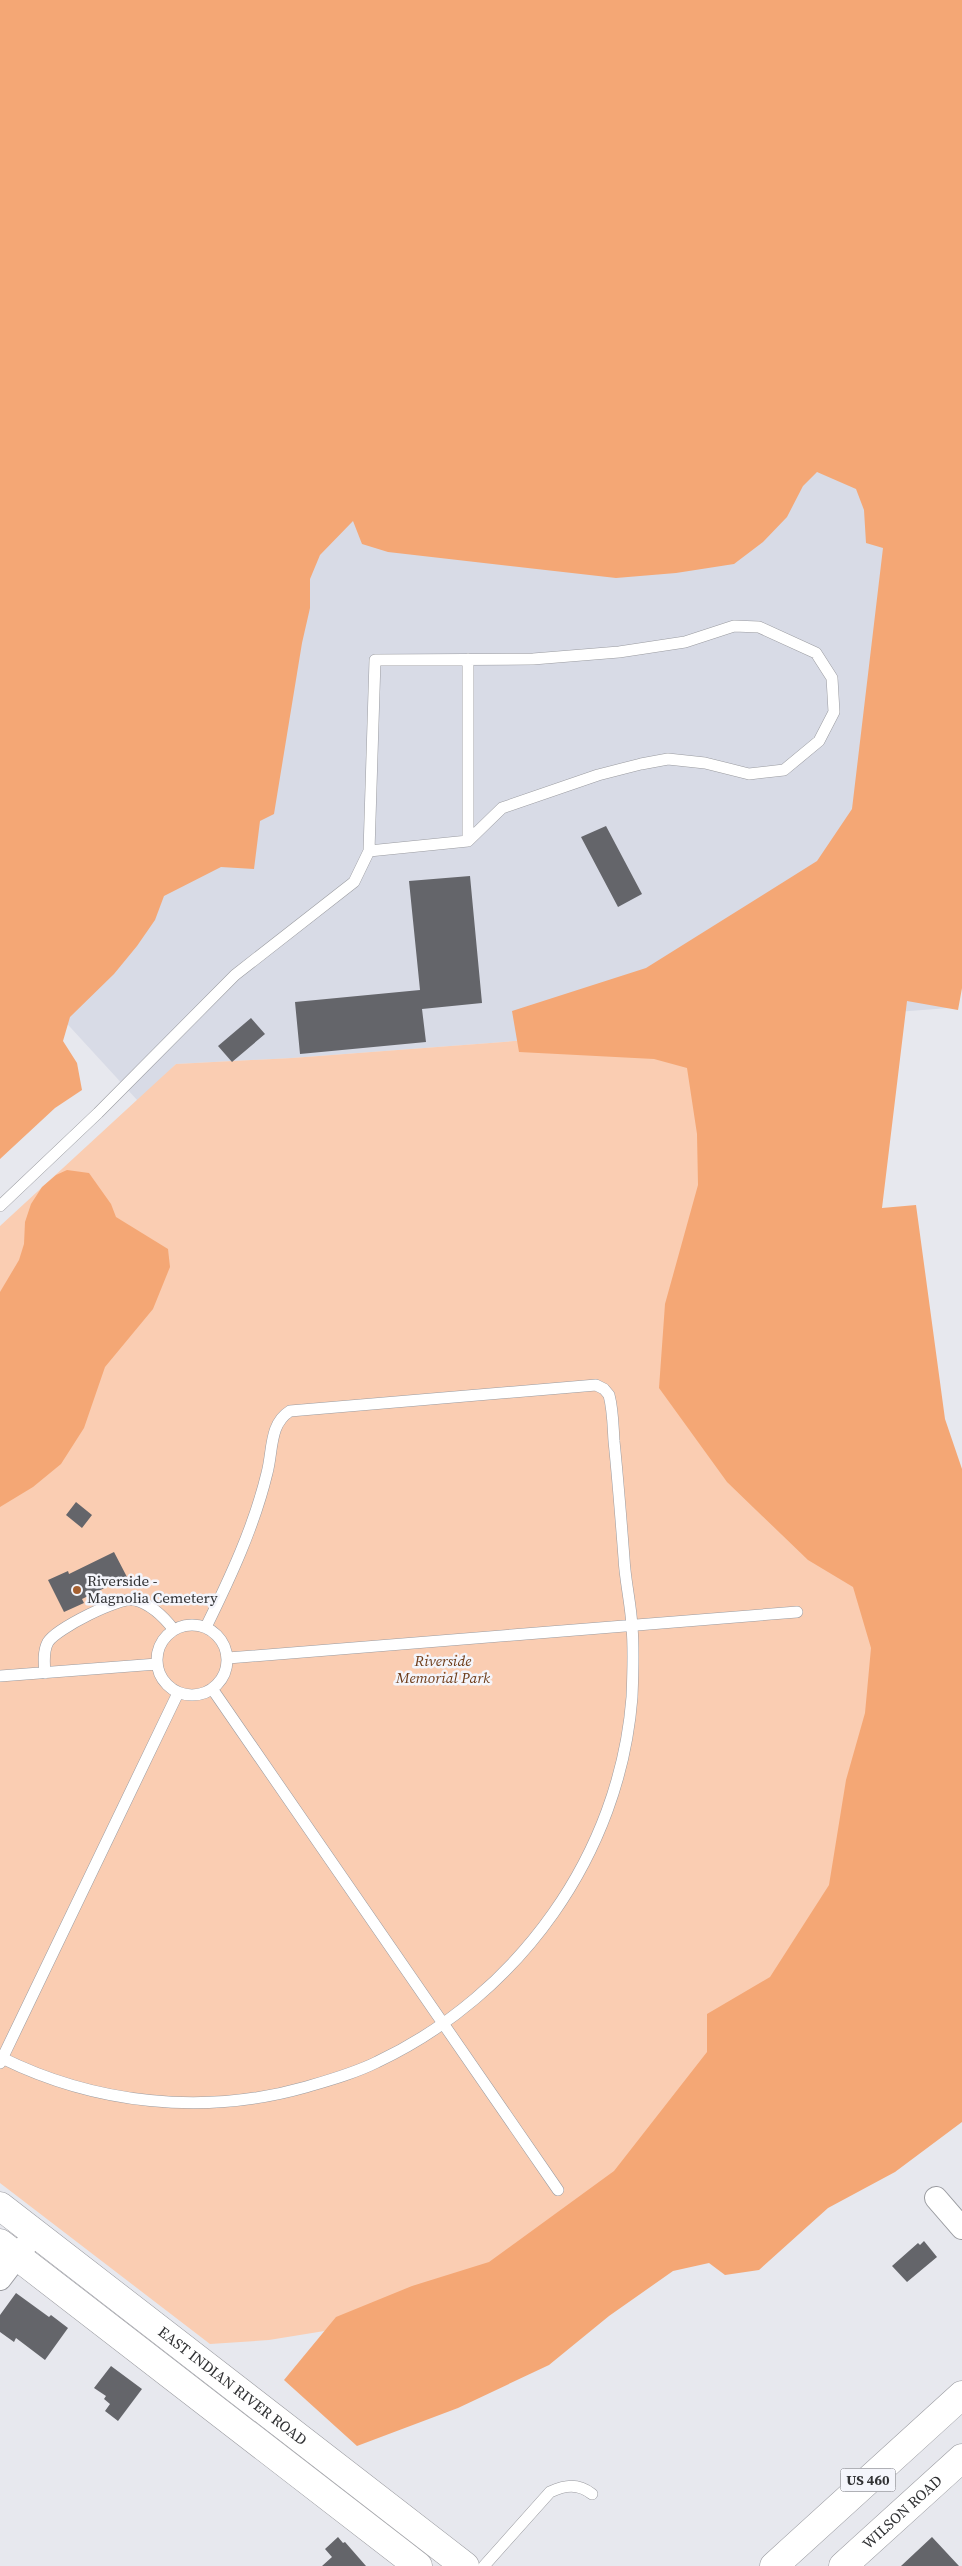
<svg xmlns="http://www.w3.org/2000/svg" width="962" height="2566" font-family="'Source Serif 4',serif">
  <rect width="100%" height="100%" fill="#e7e8ee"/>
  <path fill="#d8dbe6" d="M0,0L962,140V950L949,1008L292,1058L176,1064L138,1101L15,967Z"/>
  <path fill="#facdb2" d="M804,1019L899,1606L843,1893L593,2217L349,2327L269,2340L210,2344L0,2183V1226L176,1064L292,1058Z"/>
  <path fill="#f4a775" d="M0,0H962V988L958,1010L907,1001L882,1208L916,1205L945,1419L962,1469V2122L895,2172L828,2208L759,2270L725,2275L709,2263L673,2271L609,2316L549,2365L458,2408L357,2446L284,2380L336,2317L412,2286L489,2262L614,2171L707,2052V2014L770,1977L829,1885L846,1780L865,1713L871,1648L853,1587L808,1560L727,1482L659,1388L665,1304L698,1185L697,1134L687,1068L654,1059L519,1052L512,1011L646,968L817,861L852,809L883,548L866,543L864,510L856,489L817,472L803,486L787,517L763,542L734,564L676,573L616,578L388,552L362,544L353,521L320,555L310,579V608L302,643L274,814L260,821L254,869L221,867L164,896L155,920L137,946L114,974L70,1017L63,1041L77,1063L82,1090L55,1108L0,1159Z
    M67,1170L89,1173L111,1204L116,1217L168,1249L170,1267L153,1309L105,1367L84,1428L61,1464L33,1487L0,1507V1292L19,1260L24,1244L25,1222L31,1204L42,1187L56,1175Z"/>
  <path fill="#64656a" d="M606,826L642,894L618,907L581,837Z
    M470,876L482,1003L422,1009L426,1042L300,1054L295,1002L420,990L409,881Z
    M251,1018L265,1034L232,1062L218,1046Z
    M76,1502L92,1515L82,1528L66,1515Z
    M114,1552L127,1577L82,1599L84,1603L64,1612L48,1580L68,1571L69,1574Z
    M924,2241L937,2257L907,2282L892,2266L918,2243L920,2245Z
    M16,2293L49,2317L51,2315L68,2328L45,2360L16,2338L14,2342L0,2332V2315Z
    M111,2366L142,2389L118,2421L105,2411L110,2404L104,2399L106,2396L94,2388Z
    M338,2537L343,2543L345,2542L366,2566H322L332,2557L325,2549Z
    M932,2537L959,2566H901Z"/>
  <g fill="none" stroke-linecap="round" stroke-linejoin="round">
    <g stroke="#9a9ba0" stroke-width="12">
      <path id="service" d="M468,659V841
        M0,1206L98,1113L235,975L354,882L369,851L375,660L533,659L619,652L685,642L734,626L759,627L816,653L832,678L834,712L819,741L784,770L749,774L705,763L668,759L641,764L598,775L502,808L468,841L369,851
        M157 1660a35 35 0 1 1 70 0a35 35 0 1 1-70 0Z
        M228,1658L797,1612
        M45,1673C44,1663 43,1651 48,1642C56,1629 120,1596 135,1600C150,1604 164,1617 174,1630
        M0,1676L157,1664
        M213,1690L558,2190
        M0,2057C94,2104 204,2116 306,2087C330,2080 355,2073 377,2062C519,1995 620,1854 632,1697C633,1673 634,1650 632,1627C631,1604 625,1581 624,1558C621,1519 618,1480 614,1441C613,1426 613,1410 609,1395L604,1389L596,1385L290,1411C269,1424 273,1451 267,1473C254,1527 230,1578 206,1627
        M0,2063L178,1693
        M484,2566L550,2492C565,2485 578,2483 592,2494"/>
    </g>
    <g stroke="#9a9ba0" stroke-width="24">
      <path id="minor" d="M936,2198L962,2228
        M0,2279L35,2233"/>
    </g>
    <g stroke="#9a9ba0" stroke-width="29">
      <g id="primary">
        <path id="s1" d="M0,2206L465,2566"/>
        <path d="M0,2243L418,2566"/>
        <path d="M774,2566L962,2395"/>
        <path id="s2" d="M843,2566L962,2458"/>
      </g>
    </g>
    <use href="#service" stroke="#fff" stroke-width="11"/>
    <use href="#minor" stroke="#fff" stroke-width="22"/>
    <use href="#primary" stroke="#fff" stroke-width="28"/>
  </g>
  <circle fill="#a46031" stroke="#f4f5fb" stroke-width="2" cx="77" cy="1590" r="5"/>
  <g text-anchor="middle" stroke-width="5" stroke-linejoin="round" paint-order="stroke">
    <rect fill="#f4f5fb" stroke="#6c6c70" stroke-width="1" x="840.5" y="2468.5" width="55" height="23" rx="4"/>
    <g font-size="14" font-weight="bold" fill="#313234">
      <text x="868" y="2485">US 460</text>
    </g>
    <g font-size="15" fill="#313234" stroke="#f4f5fb" text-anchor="start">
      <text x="87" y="1586">Riverside -<tspan x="87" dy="17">Magnolia Cemetery</tspan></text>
    </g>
    <g font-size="15" font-style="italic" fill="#6e3c19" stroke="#f4f5fb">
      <text x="443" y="1666">Riverside<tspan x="443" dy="17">Memorial Park</tspan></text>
    </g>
    <g font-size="15" fill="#313234" stroke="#f4f5fb">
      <text dy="5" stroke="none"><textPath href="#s1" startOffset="294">EAST INDIAN RIVER ROAD</textPath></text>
      <text dy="5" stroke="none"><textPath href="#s2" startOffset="80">WILSON ROAD</textPath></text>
    </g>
  </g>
</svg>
